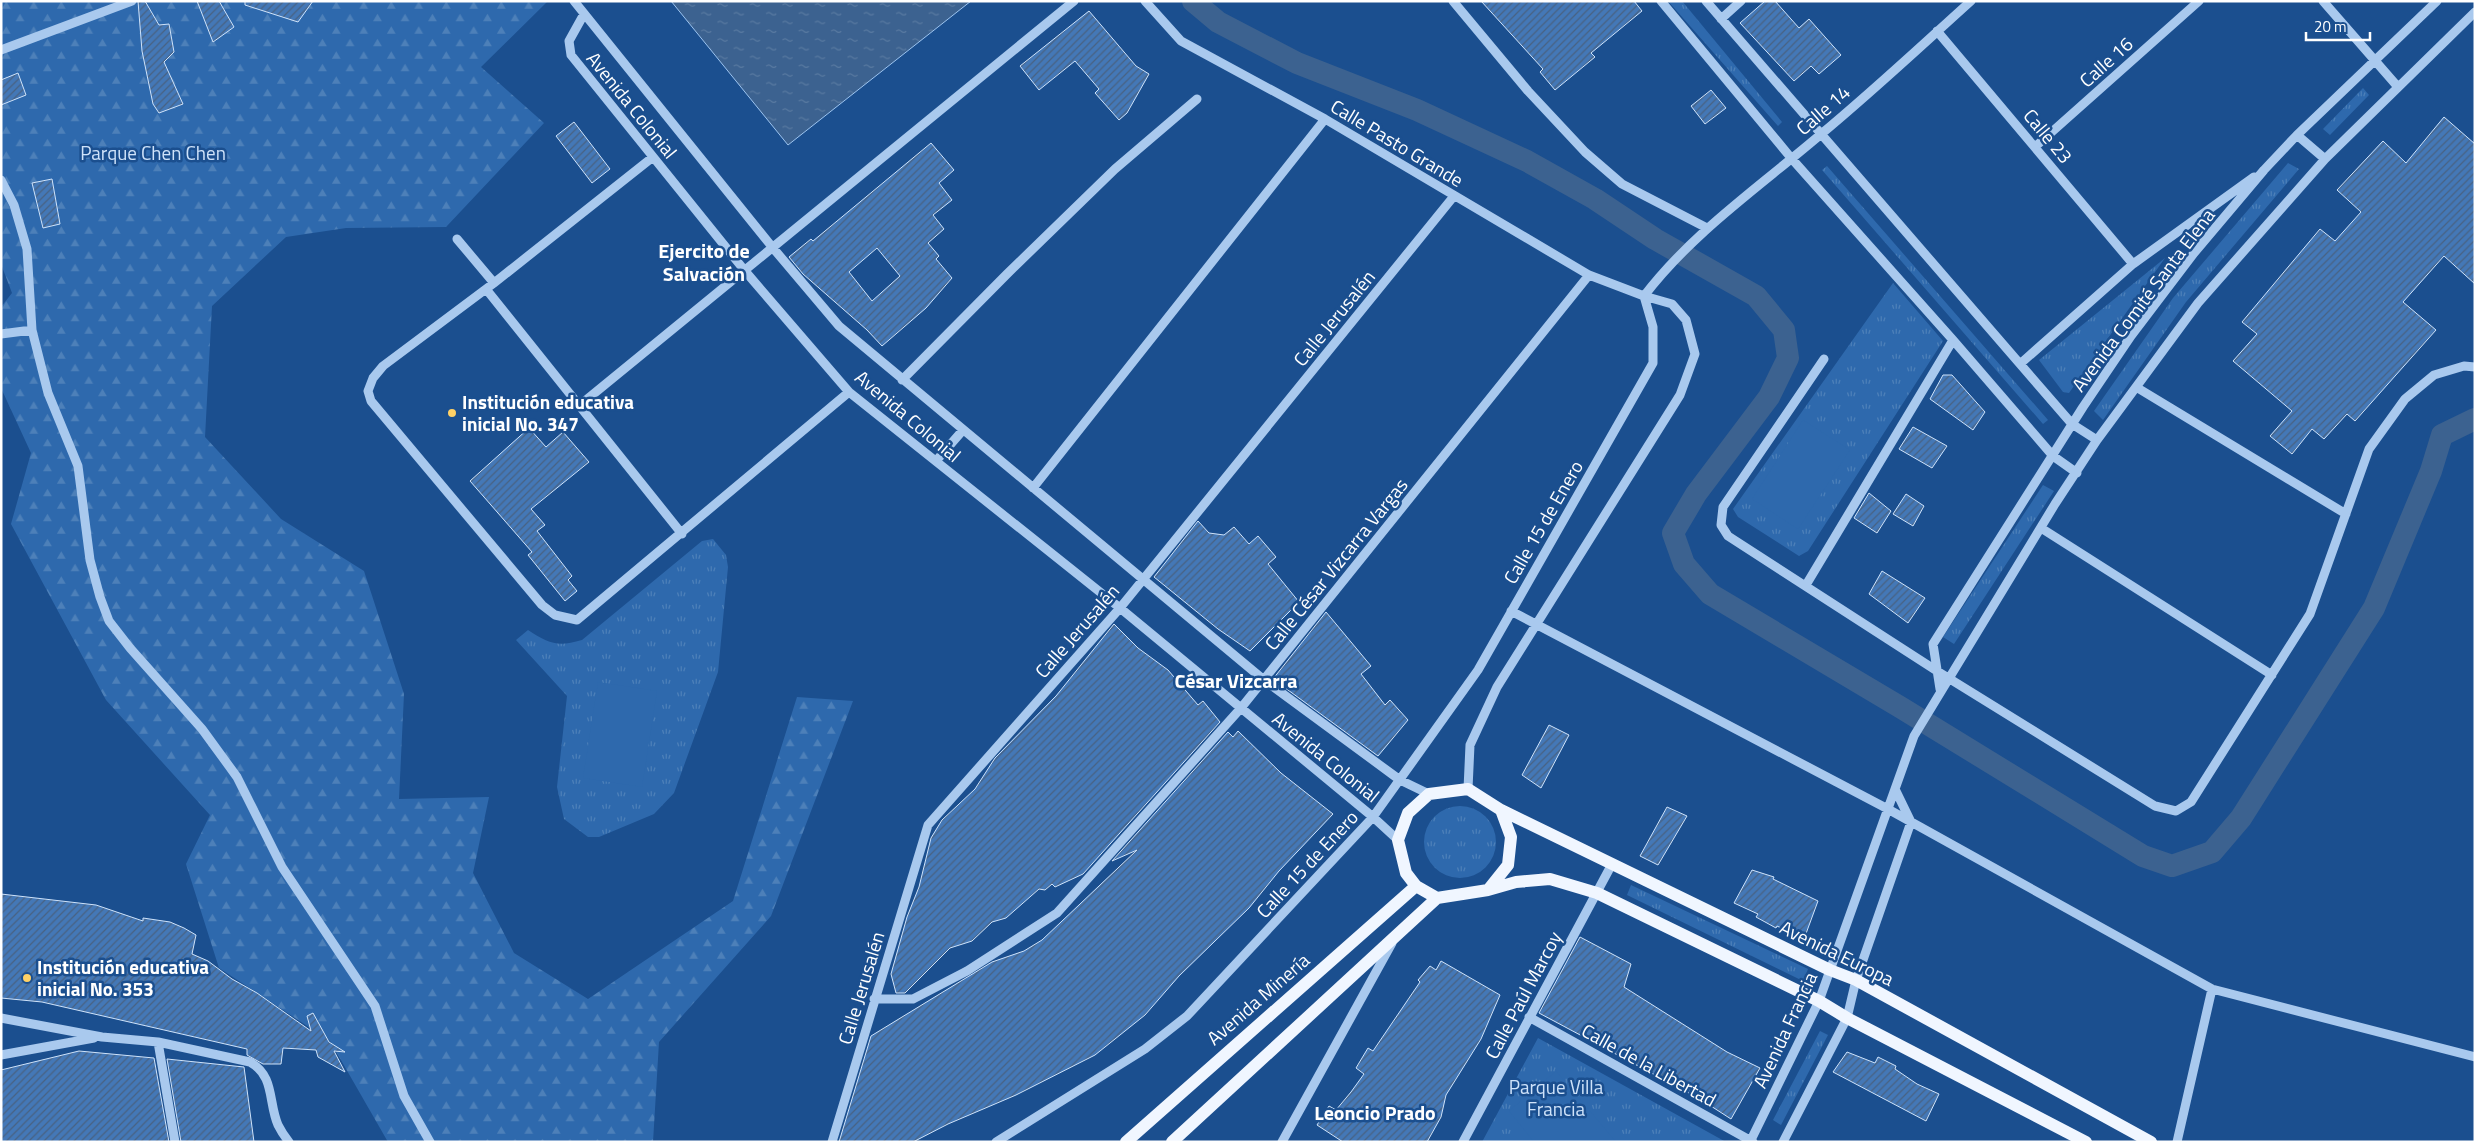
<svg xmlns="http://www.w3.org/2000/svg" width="2476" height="1143" font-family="'Titillium Web',sans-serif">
  <defs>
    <pattern id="grass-tufts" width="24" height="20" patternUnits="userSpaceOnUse" patternTransform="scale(1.25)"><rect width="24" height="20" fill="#2e69ad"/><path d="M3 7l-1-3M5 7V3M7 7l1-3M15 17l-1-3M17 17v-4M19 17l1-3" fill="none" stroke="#4d80b9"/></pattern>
    <pattern id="forest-firs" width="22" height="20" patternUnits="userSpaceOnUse" patternTransform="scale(1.25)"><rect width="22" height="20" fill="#2e69ad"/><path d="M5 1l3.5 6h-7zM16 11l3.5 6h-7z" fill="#4d80b9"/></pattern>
    <pattern id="water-ripples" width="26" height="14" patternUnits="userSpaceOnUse" patternTransform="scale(1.25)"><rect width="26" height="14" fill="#3c6290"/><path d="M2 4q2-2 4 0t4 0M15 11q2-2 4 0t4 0" fill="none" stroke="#597aa1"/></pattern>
    <pattern id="building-hatch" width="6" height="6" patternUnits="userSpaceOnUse" patternTransform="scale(1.25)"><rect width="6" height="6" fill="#4478b7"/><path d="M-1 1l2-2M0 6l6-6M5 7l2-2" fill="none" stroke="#486282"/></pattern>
  </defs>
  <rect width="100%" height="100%" fill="#1b4f8f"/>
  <path fill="url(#grass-tufts)" d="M1668,1H1682L1782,122L1778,126Z
    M2363,88L2369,95L2330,135L2323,129Z
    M2288,163L2299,169L2186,302L2103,420L2094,411L2173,298Z
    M1827,166L2048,420L2043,424L1822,170Z
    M2165,258L2069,393L2063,392L2039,360Z
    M1893,283L1943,341L1808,551L1799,556L1738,517L1733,509Z
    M2043,485L2054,491L1954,644L1943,637Z
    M713,539L726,555L728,567L718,672L674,793L654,814L599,837H588L564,819L557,787L567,696L516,640L528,630C549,644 558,647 582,640L702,541Z
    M1424 842a36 36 0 1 1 72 0a36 36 0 1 1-72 0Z
    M1631,885L1808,969L1803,981L1627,895Z
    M1820,1031L1828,1035L1781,1125L1773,1120Z
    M1538,1038L1726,1142H1482Z"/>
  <path fill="url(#forest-firs)" d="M1,1H548L481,67L544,123L446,227L346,228L286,237L212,306L205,437L281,519L364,571L404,694L399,799L489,797L473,873L514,953L588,999L733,901L797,697L853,701L771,916L659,1042L653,1142H388L330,1041L219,968L186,864L210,815L106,700L11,524L31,453L1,388V307L12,293L1,264Z"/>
  <path fill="#2e69ad" d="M1803,420L1850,450L1798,529L1752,499Z
    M598,682L657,691L642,787L583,778Z
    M1556,1071L1616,1142H1534L1509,1111Z"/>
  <path fill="url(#water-ripples)" stroke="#9cc4f0" d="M671,1H971L788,145Z"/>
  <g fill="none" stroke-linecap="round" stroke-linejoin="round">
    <path stroke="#3c6290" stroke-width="22" d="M1193,1L1218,22L1297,63L1417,110L1527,161L1595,199L1655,239L1756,296L1784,330L1788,358L1769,397L1696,494L1673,533L1684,564L1710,594L1900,707L2143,856L2172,866L2212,852L2241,818L2374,608L2431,471L2442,435L2475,419"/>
  </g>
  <path fill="url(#building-hatch)" stroke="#cfe3fa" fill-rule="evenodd" d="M138,1H145L159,25L169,24L174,52L164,62L183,104L159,113L153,104L142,51Z
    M197,1H219L234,27L213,42Z
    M245,1H313L298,22L245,5Z
    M1481,1H1634L1642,11L1591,53L1595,57L1555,90L1540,72L1543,69Z
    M1765,1H1775L1799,28L1809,19L1841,55L1819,74L1811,66L1794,81L1740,23Z
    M1089,11L1136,66L1149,74L1127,113L1119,120L1095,93L1099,89L1075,61L1039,90L1020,66Z
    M18,73L26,95L1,105V80Z
    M1711,90L1726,108L1705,124L1691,106Z
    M2444,117L2475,144V284L2444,256L2403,302L2436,330L2355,421L2347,414L2324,439L2312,429L2292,454L2270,436L2292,411L2233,361L2257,334L2242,322L2320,229L2335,241L2361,212L2337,190L2383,141L2406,163Z
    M574,122L610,169L592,183L556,136Z
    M931,143L954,170L939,183L952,200L933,215L944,229L928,243L939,256L936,259L952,278L926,308L882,346L867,330L803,274L789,257L811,239L813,241ZM877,248L900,276L872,301L849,272Z
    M52,179L60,224L43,228L32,183Z
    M1943,375H1952L1985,412L1973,430L1930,399Z
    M1913,427L1947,446L1932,468L1899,449Z
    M529,428L546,447L563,432L589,462L531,509L545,525L537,531L572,576L568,580L577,591L565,601L528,555L532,552L470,481Z
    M1869,493L1891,511L1877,533L1854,518Z
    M1906,494L1924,506L1913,526L1893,514Z
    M1198,521L1209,533L1224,535L1234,527L1249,544L1258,536L1276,557L1268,564L1299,602L1250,651L1218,629L1154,577Z
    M1882,571L1925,598L1908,623L1869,594Z
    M1326,612L1371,666L1361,674L1385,705L1390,700L1408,720L1378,756L1273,679Z
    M1114,624L1138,648L1168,670L1198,705L1203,701L1220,722L1083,874L1055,887L1052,884L1045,890L1039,889L1006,918L992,922L972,941L950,948L905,993H896L891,974L907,917L919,887L931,838L942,820L975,789L995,758L1056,696Z
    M1549,725L1569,735L1541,788L1522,775Z
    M1238,731L1281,773L1333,814L1279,871L1249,908L1179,976L1145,1015L1095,1055L1016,1095L948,1124L913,1142H839L871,1036L992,962L1024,951L1042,940L1137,850L1112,861L1228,732L1233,737Z
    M1667,807L1687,816L1658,865L1640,856Z
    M1752,870L1774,877L1773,879L1818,901L1804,939L1777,926L1776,928L1756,917L1758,914L1734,903Z
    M1,894L96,905L143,921V918L170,922L184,928L196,935L192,954L208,961L232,979L257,993L311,1031L307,1016L313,1013L329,1042L345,1052L334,1051L345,1072L318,1057L316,1050L283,1048L281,1064H263L247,1055V1049L42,1002L1,998Z
    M1580,937L1631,964L1624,987L1727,1052L1760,1068L1731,1119L1700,1099L1539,1013Z
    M1441,961L1500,995L1481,1039L1446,1095L1441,1117L1427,1142H1343L1317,1125L1329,1106L1336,1110L1351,1092L1364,1074L1356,1068L1368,1048L1373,1051L1420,982L1418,980L1430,966L1436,970Z
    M79,1051L154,1058L169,1142H1V1070Z
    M1847,1052L1875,1063L1878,1057L1896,1066L1895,1069L1917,1084L1939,1094L1926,1121L1833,1072Z
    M167,1059L244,1067L254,1142H181Z"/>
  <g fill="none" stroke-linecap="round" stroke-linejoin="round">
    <path stroke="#a9c9ee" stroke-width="9" d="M574,1L773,248L839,326L1264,680L1400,780L1429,794
      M1145,1L1181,41L1325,119L1589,275L1644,296L1672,304L1686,320L1695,354L1680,395L1497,687L1470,745L1468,789
      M1453,1L1528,91L1585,152L1622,184L1707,228
      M1661,1L1792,159L1953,340L2053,456L2077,473
      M1706,1L2072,424L2097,440
      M2323,1L2398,87
      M584,14L569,41L571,55L745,271L849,392L1120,608L1373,817L1398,840
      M1721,19L1741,1
      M1937,31L2133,264
      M1,50L132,1
      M2297,135L2325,159
      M2036,146L2199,1
      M653,157L494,283L383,366L373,378L368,391L371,401L542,605L555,615L577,620L849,392
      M1,180L14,205L27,249L32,330L48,393L78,466L90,560L100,597L109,621L130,648L202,729L237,777L282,867L375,1006L404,1096L430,1142
      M457,239L494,283
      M486,289L682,534
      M1644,296C1693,232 1759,187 1820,135C1872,92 1921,46 1971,1
      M1,334L32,330
      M1824,359L1723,507L1721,525L1728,536L1937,671L2155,806L2176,811L2191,802L2310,614L2369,449L2405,399L2434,375L2464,366L2475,367
      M2020,364L2133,264L2254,177
      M902,380L1007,274L1115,169L1197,99
      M2136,387L2346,514
      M580,405L1074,1
      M936,461L963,430
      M1033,488L1325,119
      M2041,528L2272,675
      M1806,585L1953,340
      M1511,611L1886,808L2212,989L2475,1057
      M1940,689L1933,644L2083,407L2131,336L2194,253L2264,170L2297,135L2437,1
      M874,999H913L967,971L1057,913L1241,708L1589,275
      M1529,1017L1753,1142
      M1,1018L102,1037L158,1042L250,1062C275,1076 268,1102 278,1125C281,1131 285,1137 289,1142
      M158,1042L175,1142
      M1,1055L94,1038
      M832,1142L928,825L1120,608L1454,196
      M996,1142L1145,1049L1187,1016L1373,817L1478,670L1653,363V327L1644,296
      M1282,1142L1392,943
      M1463,1142L1612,864
      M1750,1142L1819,1001L1914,736L2055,504L2097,440L2198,303L2325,159L2475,12
      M1783,1142L1847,1018L1856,980L1911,822L1895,789
      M2177,1142L2212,989"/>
    <path stroke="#f0f6ff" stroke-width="12" d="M1468,789L1501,810L1511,837L1508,865L1488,890L1437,898L1416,886L1406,873L1398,840L1408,813L1429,794Z
      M1501,810L1830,970L1856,980L2151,1142
      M1488,890L1516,882L1550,879L1597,893L1819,1001L1847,1018L2086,1142
      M1126,1142L1416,886
      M1172,1142L1437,898"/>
  </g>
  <g fill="#ffd166" stroke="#1b4f8f" stroke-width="2">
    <circle cx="452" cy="413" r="5"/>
    <circle cx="27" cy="978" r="5"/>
  </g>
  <g text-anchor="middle" stroke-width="5" stroke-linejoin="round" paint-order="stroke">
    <g font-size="19" fill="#fff" stroke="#1b4f8f">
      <text transform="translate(2106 62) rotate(-42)" y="7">Calle 16</text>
      <text transform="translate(632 105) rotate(51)" y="7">Avenida Colonial</text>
      <text transform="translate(1823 110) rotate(-41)" y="7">Calle 14</text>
      <text transform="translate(2048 136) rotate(50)" y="7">Calle 23</text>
      <text transform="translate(1397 143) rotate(31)" y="7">Calle Pasto Grande</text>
      <text transform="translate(2143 300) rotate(-53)" y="7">Avenida Comité Santa Elena</text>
      <text transform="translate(1334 318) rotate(-51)" y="7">Calle Jerusalén</text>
      <text transform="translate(908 416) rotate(40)" y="7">Avenida Colonial</text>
      <text transform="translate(1543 522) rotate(-60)" y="7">Calle 15 de Enero</text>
      <text transform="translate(1336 564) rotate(-51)" y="7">Calle César Vizcarra Vargas</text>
      <text transform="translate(1077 631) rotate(-49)" y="7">Calle Jerusalén</text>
      <text transform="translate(1326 757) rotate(39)" y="7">Avenida Colonial</text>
      <text transform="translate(1307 864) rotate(-47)" y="7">Calle 15 de Enero</text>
      <text transform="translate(1837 953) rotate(26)" y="7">Avenida Europa</text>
      <text transform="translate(861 988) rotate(-73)" y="7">Calle Jerusalén</text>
      <text transform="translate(1523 995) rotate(-62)" y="7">Calle Paúl Marcoy</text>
      <text transform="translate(1258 999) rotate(-41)" y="7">Avenida Minería</text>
      <text transform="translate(1785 1030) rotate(-65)" y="7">Avenida Francia</text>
      <text transform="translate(1649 1065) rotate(29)" y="7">Calle de la Libertad</text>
    </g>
    <g font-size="19" fill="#cfe3fa" stroke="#1b4f8f">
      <text x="153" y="160">Parque Chen Chen</text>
      <text x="1556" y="1094">Parque Villa<tspan x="1556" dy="22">Francia</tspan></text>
    </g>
    <g font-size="19" font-weight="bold" fill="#fff" stroke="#1b4f8f" text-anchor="start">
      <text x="462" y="409">Institución educativa<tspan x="462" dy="22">inicial No. 347</tspan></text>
      <text x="37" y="974">Institución educativa<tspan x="37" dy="22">inicial No. 353</tspan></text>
    </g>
    <g font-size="20" font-weight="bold" fill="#fff" stroke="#1b4f8f">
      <text x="704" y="258">Ejercito de<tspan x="704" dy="23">Salvación</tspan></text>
      <text x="1236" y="688">César Vizcarra</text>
      <text x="1375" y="1120">Leoncio Prado</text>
    </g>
  </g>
  <rect width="2476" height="1143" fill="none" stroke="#ffffff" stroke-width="5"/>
  <path d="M2306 32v8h64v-8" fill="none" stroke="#ffffff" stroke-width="2.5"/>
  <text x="2314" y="32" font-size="15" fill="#ffffff" stroke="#1b4f8f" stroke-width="4" paint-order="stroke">20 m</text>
</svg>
